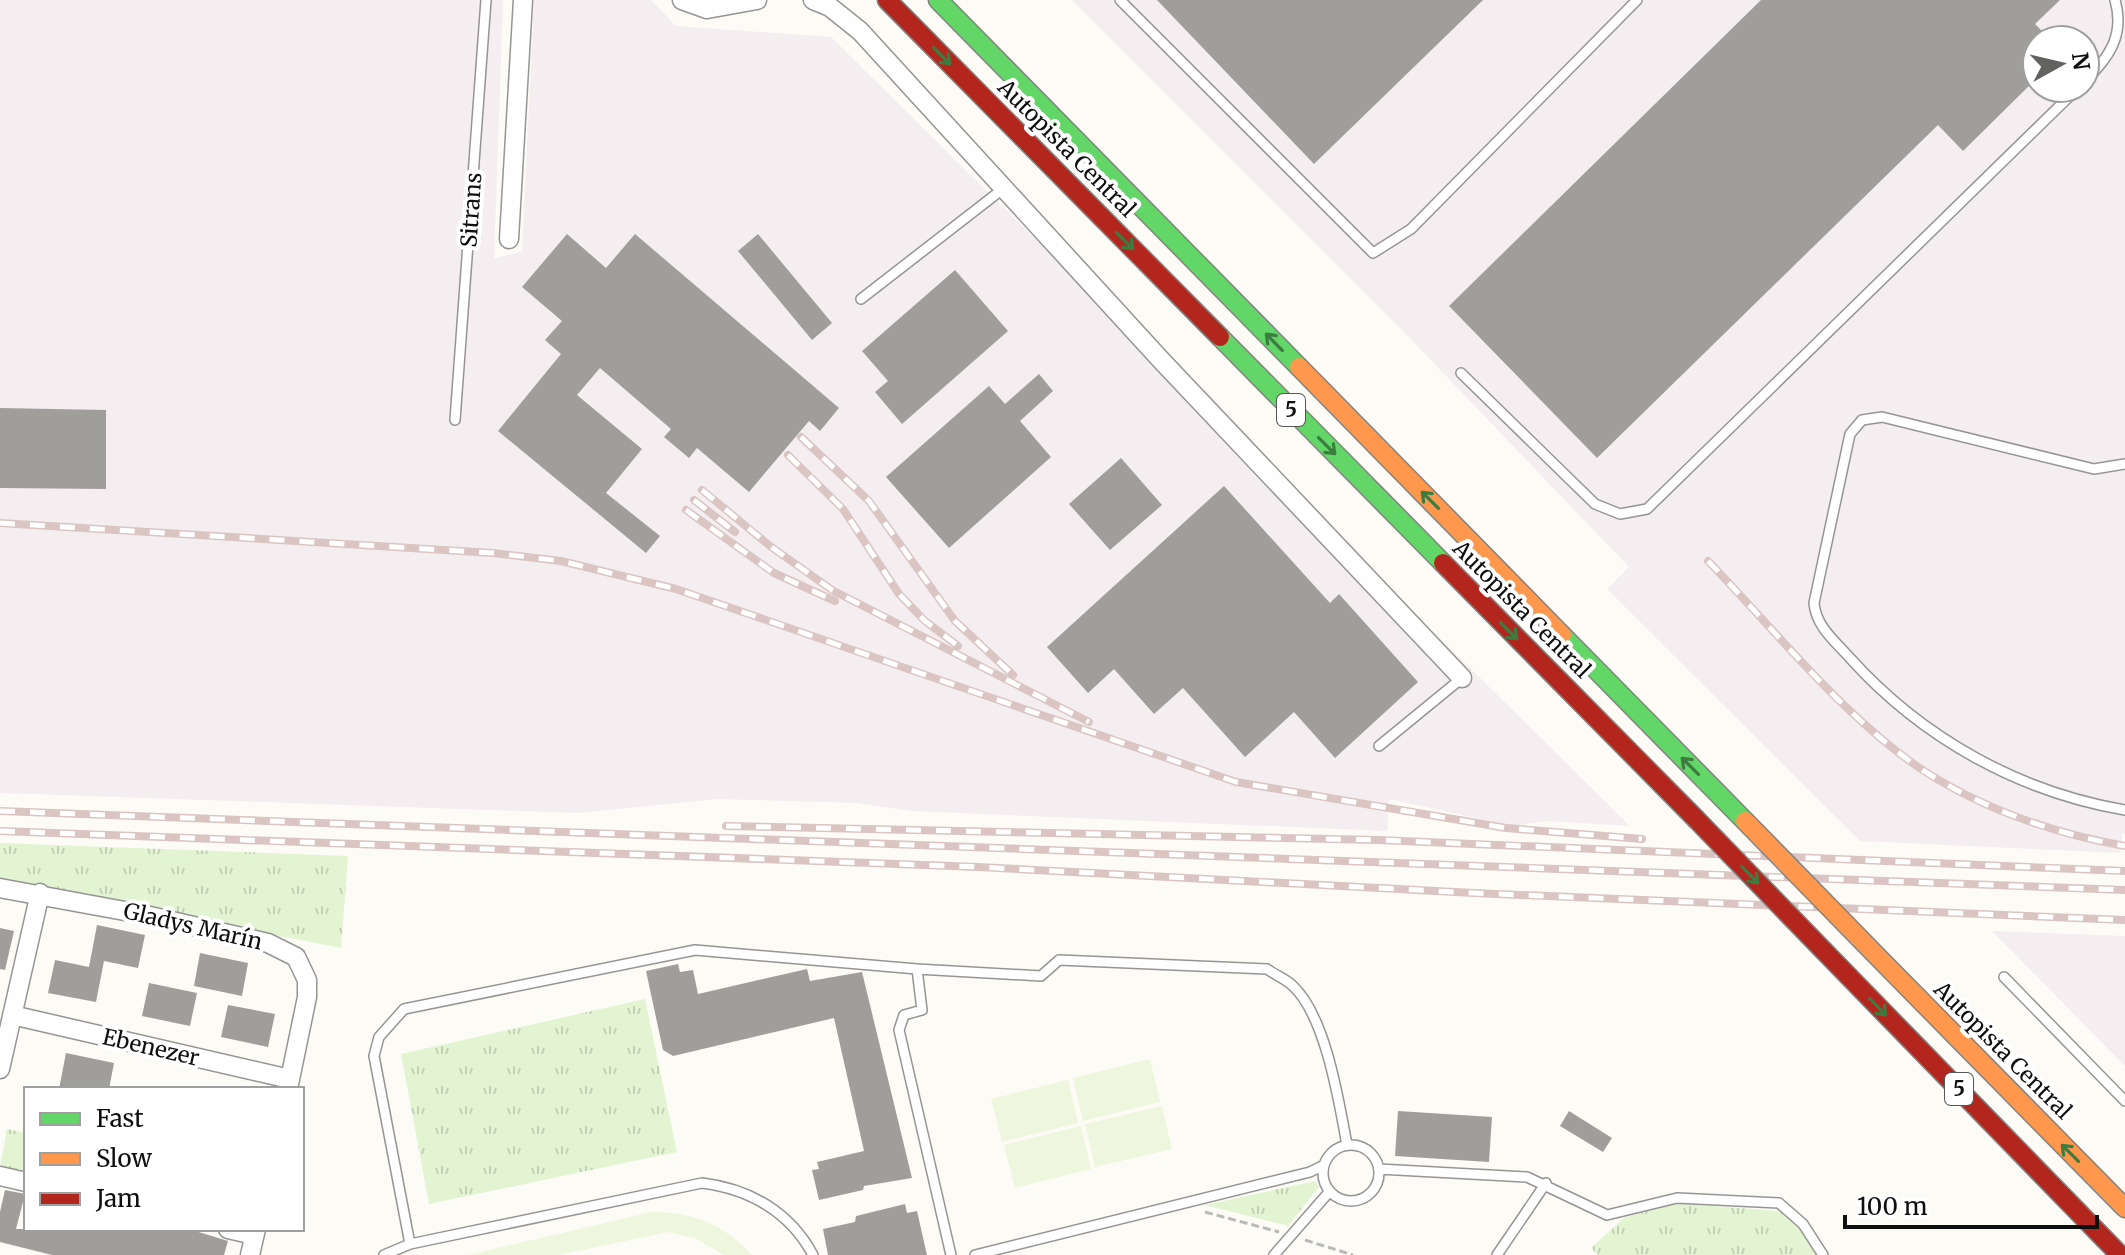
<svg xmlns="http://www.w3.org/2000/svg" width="2125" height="1255" font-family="Merriweather,serif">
  <defs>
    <pattern id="grass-tufts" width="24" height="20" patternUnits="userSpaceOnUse" patternTransform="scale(2)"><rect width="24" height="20" fill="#e3f4d3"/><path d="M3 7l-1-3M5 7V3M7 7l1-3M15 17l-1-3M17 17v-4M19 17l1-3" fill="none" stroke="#c2d0b4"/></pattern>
  </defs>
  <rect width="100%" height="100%" fill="#fcfbf5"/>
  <path fill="#f4eef1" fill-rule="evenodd" d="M0,0H503L494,258L522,252L534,0H651L676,26L831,37L1630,826L1546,821L1512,826L1389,799L1387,831L911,811L857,803L718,799L578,813L0,793Z
    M1072,0H2125V834H2122L2120,853L1860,841L1607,589L1629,567L1402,330ZM2037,40H2085V88H2037Z
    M1992,931L2125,936V1066Z"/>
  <path fill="url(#grass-tufts)" d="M0,843L348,856L341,948L0,881Z
    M645,999L677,1152L429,1204L401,1054Z
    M7,1129L26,1133V1174L0,1168Z
    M1315,1181L1319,1187L1288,1226L1205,1205Z
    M1675,1203L1779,1211C1797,1219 1807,1238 1817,1255H1598L1591,1248L1624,1218Z"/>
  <path fill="#eef7dd" d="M1150,1059L1160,1102L1083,1121L1073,1078Z
    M1068,1080L1078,1123L1002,1142L991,1099Z
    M1162,1106L1172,1149L1095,1167L1085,1124Z
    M1081,1126L1091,1169L1015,1188L1004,1145Z
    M652,1212C693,1212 725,1225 752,1255H724L695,1238L668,1232L558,1255H469Z"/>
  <path fill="#a09e9a" d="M1157,0H1483L1314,164Z
    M1761,0H2060L2035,24L2051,40H2037V78L1963,151L1938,125L1597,458L1449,306Z
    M567,234L606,268L635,234L839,408L820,431L809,421L749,492L697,448L689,458L664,437L671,429L600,368L577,395L642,449L606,493L660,536L646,553L498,431L561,354L545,340L562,321L522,287Z
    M758,234L832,323L812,340L738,251Z
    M955,270L1008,331L902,424L875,392L888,381L862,351Z
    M1039,374L1053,391L1020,421L1051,457L949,548L886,477L989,386L1005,404Z
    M0,408L106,410V489L0,488Z
    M1121,458L1162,505L1110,550L1069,504Z
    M1224,486L1330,603L1339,594L1418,682L1335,758L1294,712L1245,757L1183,688L1154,714L1114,669L1088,693L1047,647Z
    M97,925L145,935L138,968L104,961L96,1002L48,993L55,960L89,967Z
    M0,928L14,931L5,970L0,969Z
    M200,953L248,963L242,996L194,986Z
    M678,964L680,972L693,970L698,994L807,969L810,981L862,972L912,1178L864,1186L863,1190L819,1200L812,1170L819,1169L817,1162L864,1151L834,1018L673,1056L663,1050L646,971Z
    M149,983L197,993L190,1026L142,1016Z
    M228,1005L275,1014L268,1047L221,1037Z
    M66,1053L114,1063L109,1089H59Z
    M1398,1111L1492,1117L1489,1162L1395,1156Z
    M1569,1111L1612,1138L1603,1152L1560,1126Z
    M5,1190L25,1194L16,1229H189L228,1241L224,1255H52L0,1242V1212Z
    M905,1204L907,1213L917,1211L927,1255H828L823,1229L855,1222L856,1216Z"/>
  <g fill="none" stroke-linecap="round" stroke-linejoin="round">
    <g stroke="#969593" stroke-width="12">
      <path id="lane" d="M1120,0L1373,253L1411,229L1637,0
        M2085,81C2109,58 2125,35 2115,0
        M861,299L1004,188
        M1461,373L1595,504L1620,514L1647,509L2078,88
        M455,420L486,0
        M2125,464L2094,469L1882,417L1862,420L1850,434L1814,603C1816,627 1836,642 1850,658C1922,738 2019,792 2125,810
        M1379,746L1462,678
        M2004,977L2125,1101
        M1323 1173a28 28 0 1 1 56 0a28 28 0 1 1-56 0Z
        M1379,1169L1527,1177L1607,1215L1677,1198L1779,1203L1803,1224L1823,1255
        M410,1244L374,1056L379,1037L404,1009L695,950L917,969
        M384,1255L410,1244L702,1183C750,1189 790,1212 813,1255
        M951,1255L899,1030L904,1015L922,1010L917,969L1041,976L1059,960L1267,969C1275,975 1286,979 1293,986C1326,1017 1339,1102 1347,1145
        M975,1255L1310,1172L1324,1165
        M1274,1255L1330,1191
        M1497,1255L1546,1183"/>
    </g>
    <g stroke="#969593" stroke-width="21">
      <path id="street" d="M682,0L707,9L757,0
        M813,0L830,7L860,31L1160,359L1462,678
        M509,239L523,0
        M0,888L141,914L268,943L296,957L307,980V997L288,1089
        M12,1015L290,1079
        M0,1069L40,893
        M0,1176L26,1182
        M228,1229L254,1235
        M250,1255L256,1229"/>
    </g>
    <g stroke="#838380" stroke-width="21">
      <path id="fast" d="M938,0L1299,367
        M1220,337L1443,563
        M1562,635L1745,821"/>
    </g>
    <g stroke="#838380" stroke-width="21">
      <path id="slow" d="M1299,367L1562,635
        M1874,953L2125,1208"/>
    </g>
    <g stroke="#838380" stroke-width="21">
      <path id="jam" d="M887,0L1220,337
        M1443,563L1696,819
        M1824,951L2120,1255"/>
    </g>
    <path stroke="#b9b9b8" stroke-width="3" stroke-dasharray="8 4" stroke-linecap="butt" d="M1205,1212L1279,1232
      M1305,1240L1353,1255"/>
    <use href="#lane" stroke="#fffefe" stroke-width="9"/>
    <use href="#street" stroke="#fffefe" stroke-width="18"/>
    <use href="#fast" stroke="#63d668" stroke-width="18"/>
    <use href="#slow" stroke="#ff974d" stroke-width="18"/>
    <use href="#jam" stroke="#b3261e" stroke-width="18"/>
    <g stroke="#dac5c3" stroke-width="8">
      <path id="rail" d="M801,437L869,501L955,621L1013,675
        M788,455L843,509L899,594L925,621L958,646
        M702,490L770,546L832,590L1089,722
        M694,500L735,532
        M686,510L774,573L835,601
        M0,523L493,553L561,561L676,589L1236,782L1506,828L1642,839
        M1708,561C1773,628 1835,707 1911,762C1973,806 2051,833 2125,846
        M0,811L2125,890
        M726,826L1378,840L2125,871
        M0,831L978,867L1474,893L2125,920"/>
    </g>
    <use href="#rail" stroke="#fff" stroke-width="5" stroke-dasharray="15" stroke-linecap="butt"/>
    <g stroke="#838380" stroke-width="21" stroke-linecap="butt">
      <path id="slow-bridge" d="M1745,821L1874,953"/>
    </g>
    <g stroke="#838380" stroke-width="21" stroke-linecap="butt">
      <path id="jam-bridge" d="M1696,819L1824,951"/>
    </g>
    <use href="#slow-bridge" stroke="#ff974d" stroke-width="18"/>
    <use href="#jam-bridge" stroke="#b3261e" stroke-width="18"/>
  </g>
  <defs><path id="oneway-shaft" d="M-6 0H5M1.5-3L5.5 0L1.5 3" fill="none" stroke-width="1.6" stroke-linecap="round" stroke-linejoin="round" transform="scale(2)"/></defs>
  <g stroke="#3d7c40">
    <use href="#oneway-shaft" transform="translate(942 56) rotate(45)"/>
    <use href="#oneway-shaft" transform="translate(1125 241) rotate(45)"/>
    <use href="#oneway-shaft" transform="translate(1274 342) rotate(-134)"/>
    <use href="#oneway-shaft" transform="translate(1327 446) rotate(45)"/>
    <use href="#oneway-shaft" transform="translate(1430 500) rotate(-135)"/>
    <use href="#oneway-shaft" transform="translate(1509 631) rotate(45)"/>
    <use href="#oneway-shaft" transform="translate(1690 766) rotate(-135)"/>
    <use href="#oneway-shaft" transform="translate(1750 875) rotate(46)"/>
    <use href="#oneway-shaft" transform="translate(1878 1007) rotate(46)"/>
    <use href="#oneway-shaft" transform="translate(2070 1153) rotate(-135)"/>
  </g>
  <g text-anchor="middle" stroke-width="8" stroke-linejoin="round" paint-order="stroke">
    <g fill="#fff" stroke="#575757" stroke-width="2">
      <rect x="1277" y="394" width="28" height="32" rx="6"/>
      <rect x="1945" y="1073" width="28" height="32" rx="6"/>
    </g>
    <g font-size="20" font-weight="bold" fill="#0f0f0f">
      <text x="1291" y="417">5</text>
      <text x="1959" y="1096">5</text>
    </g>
    <g font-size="22" fill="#0f0f0f" stroke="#fff">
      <text transform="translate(1067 148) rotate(45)" y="8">Autopista Central</text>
      <text transform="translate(471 210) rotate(-86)" y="8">Sitrans</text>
      <text transform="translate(1522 609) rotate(45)" y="8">Autopista Central</text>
      <text transform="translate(193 926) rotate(13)" y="8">Gladys Marín</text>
      <text transform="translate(151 1047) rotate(13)" y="8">Ebenezer</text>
      <text transform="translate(2003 1050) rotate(45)" y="8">Autopista Central</text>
    </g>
  </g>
  <rect x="24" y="1087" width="280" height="144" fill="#ffffff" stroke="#9f9f9f" stroke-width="2"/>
  <rect x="40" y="1113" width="40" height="12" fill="#63d668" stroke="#9f9f9f" stroke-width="2"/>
  <text x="96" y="1127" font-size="24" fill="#0f0f0f">Fast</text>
  <rect x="40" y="1153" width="40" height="12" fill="#ff974d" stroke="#9f9f9f" stroke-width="2"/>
  <text x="96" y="1167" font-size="24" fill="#0f0f0f">Slow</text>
  <rect x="40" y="1193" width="40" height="12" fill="#b3261e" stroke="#9f9f9f" stroke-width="2"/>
  <text x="96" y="1207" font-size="24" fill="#0f0f0f">Jam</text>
  <g transform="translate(2061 64) rotate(82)"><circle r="38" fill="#ffffff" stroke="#9f9f9f" stroke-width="2"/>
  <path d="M0-6L14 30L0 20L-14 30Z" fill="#626260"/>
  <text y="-12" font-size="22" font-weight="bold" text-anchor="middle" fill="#0f0f0f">N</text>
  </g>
  <path d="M1845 1215v12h252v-12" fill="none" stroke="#0f0f0f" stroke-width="4"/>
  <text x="1857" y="1215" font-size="24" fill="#0f0f0f" stroke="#ffffff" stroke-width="6" paint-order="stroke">100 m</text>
</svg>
